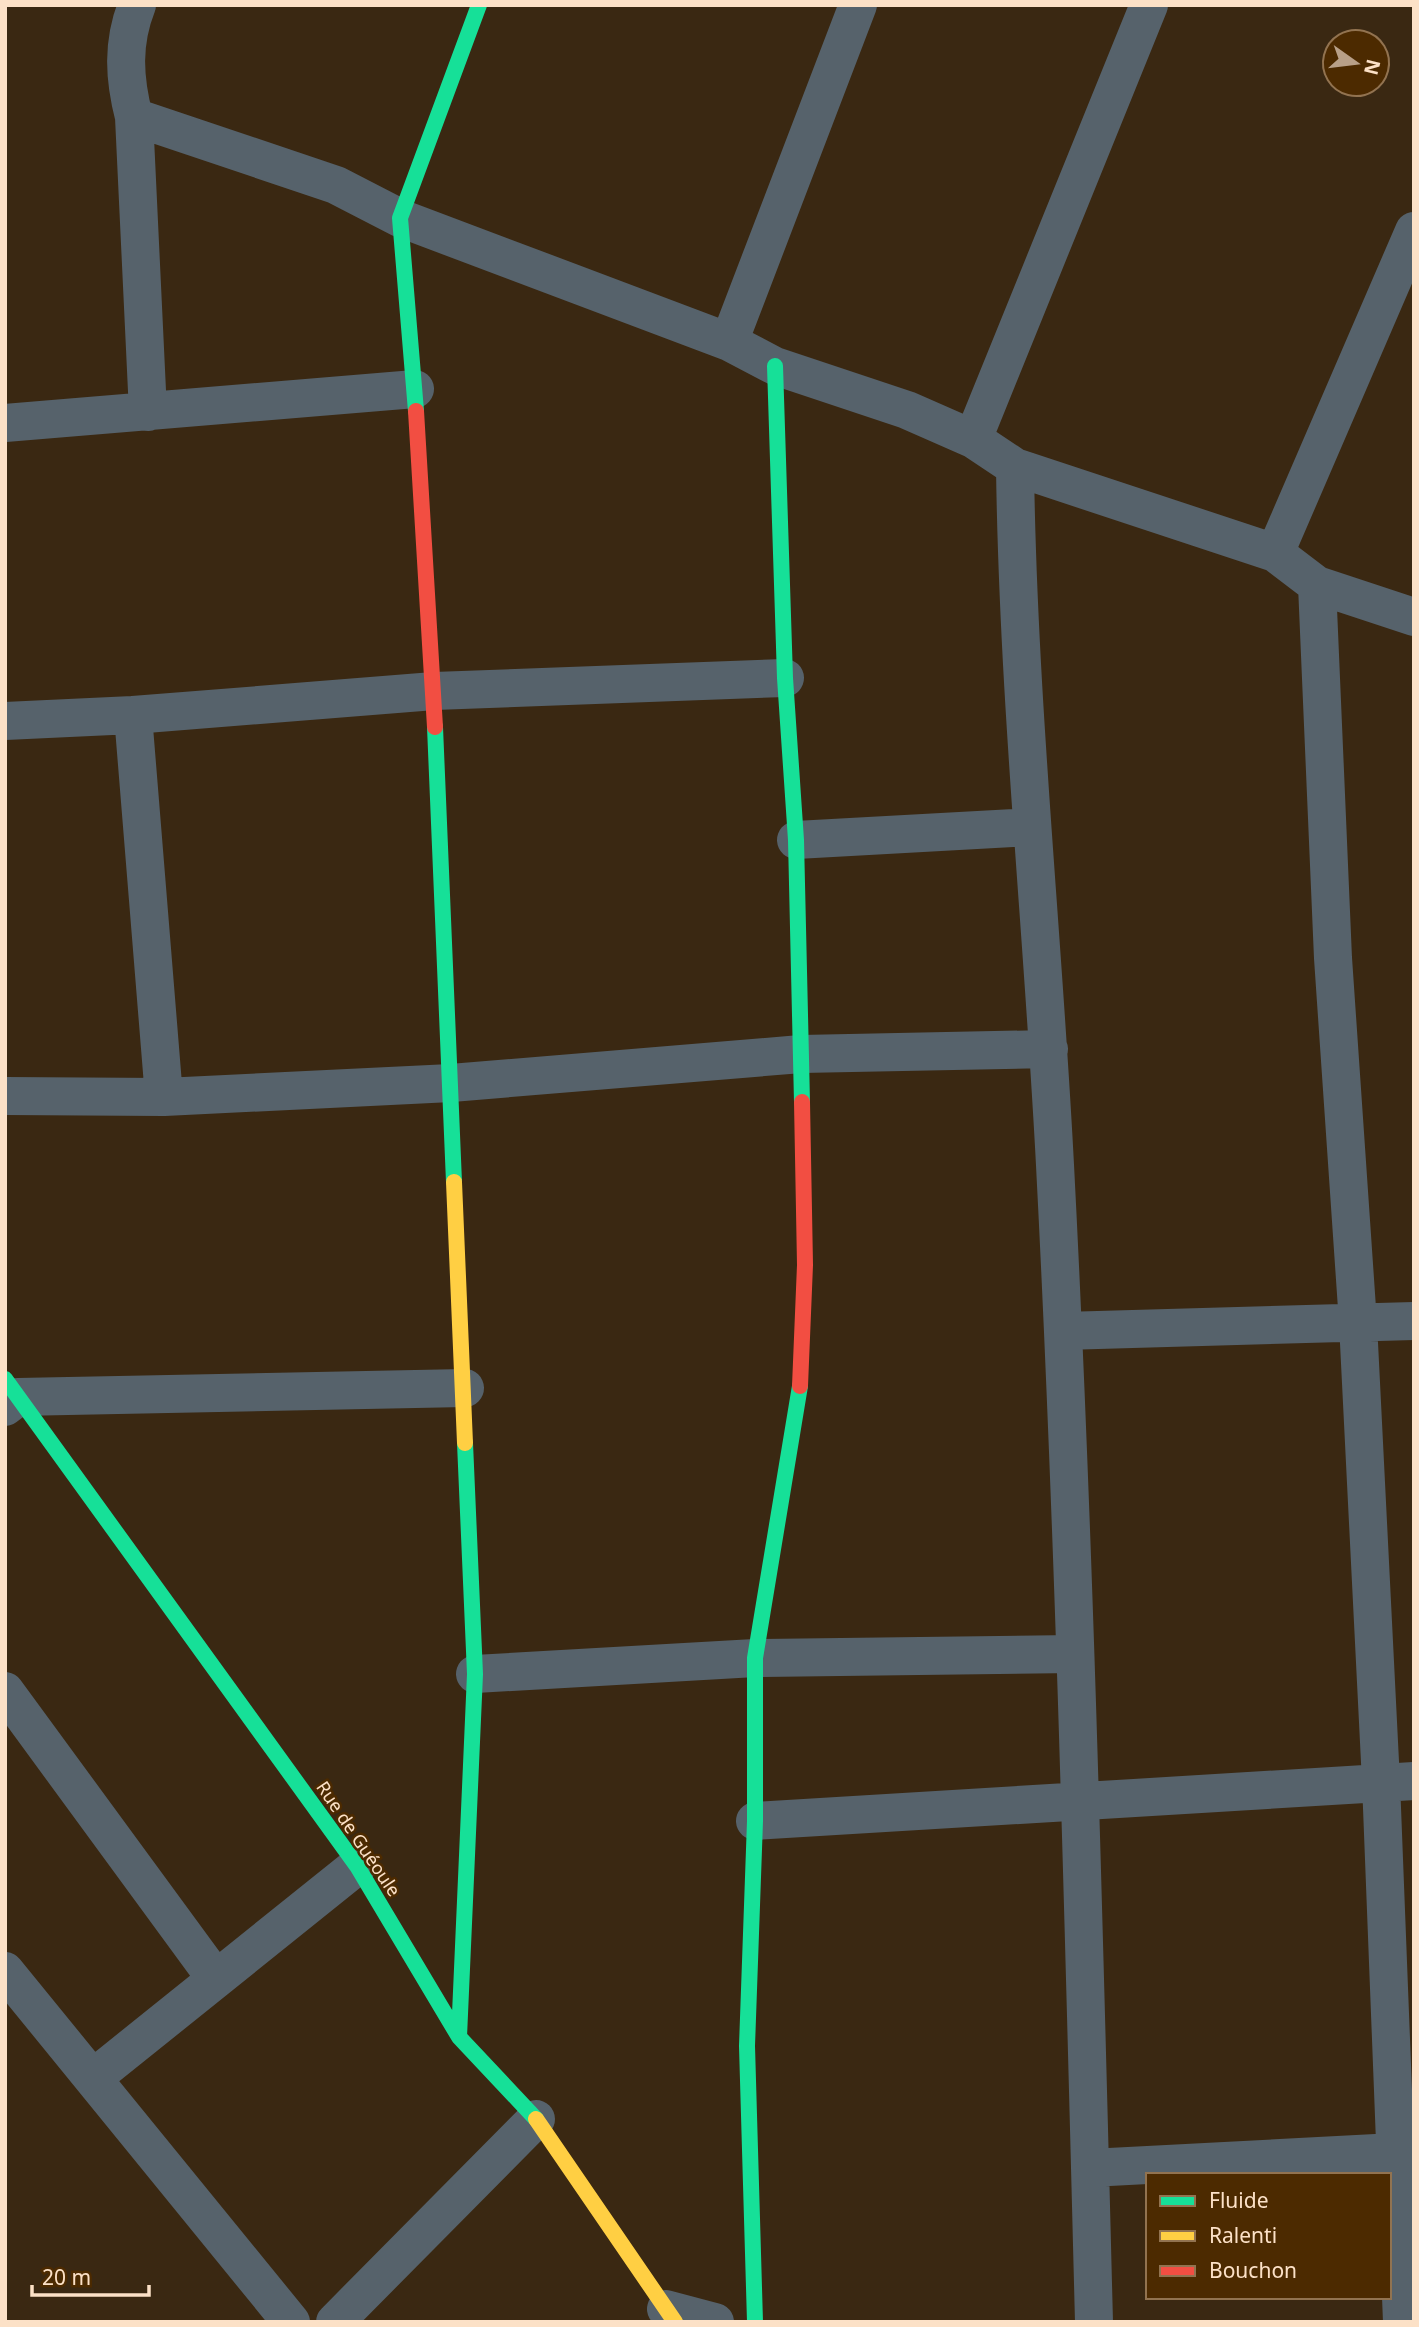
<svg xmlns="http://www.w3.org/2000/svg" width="1419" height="2327" font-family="'Noto Sans',sans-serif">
  <rect width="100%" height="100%" fill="#3a2812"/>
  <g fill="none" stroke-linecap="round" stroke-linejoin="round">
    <path stroke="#56626b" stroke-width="38" d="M137,5C122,43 124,78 134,117L336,185L400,218L729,342L775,366L907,410L973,439L1015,467L1275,553L1317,585L1414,617
      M134,117L148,412
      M729,342L858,5
      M5,423L415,389
      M973,439L1149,5
      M1015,467C1018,700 1043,932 1055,1165C1075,1550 1084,1936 1094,2322
      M1275,553L1414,231
      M1317,585L1333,958L1358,1323L1381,1782L1402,2322
      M133,715L164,1097
      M5,721L133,715L434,691L785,678
      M796,840L1030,827
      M5,1096L164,1097L451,1083L801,1054L1049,1049
      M1063,1331L1414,1321
      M5,1407L18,1397L465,1388
      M475,1674L755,1658L1074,1654
      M5,1691L216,1979
      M755,1821L1414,1781
      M5,1971L291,2322
      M93,2078L357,1866
      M1090,2168L1414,2151
      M666,2309L715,2322
      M335,2322L536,2119"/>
    <path stroke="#16e098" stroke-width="16" d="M775,366L785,678L796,840L802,1102
      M416,411L400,218L479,5
      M435,727L454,1182
      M5,1379L357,1866L459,2037L536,2119
      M459,2037L475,1674L465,1443
      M755,2322L747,2046L755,1821V1658L800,1386"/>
    <path stroke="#ffcf43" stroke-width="16" d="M454,1182L465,1443
      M536,2119L675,2322"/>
    <path stroke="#f24e42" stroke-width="16" d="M416,411L435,727
      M800,1386L805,1265L802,1102"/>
  </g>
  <g text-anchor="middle" stroke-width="5" stroke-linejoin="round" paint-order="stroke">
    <g font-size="18" fill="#fce1c7" stroke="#4c2a00">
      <text transform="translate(358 1839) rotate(56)" y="6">Rue de Guéoule</text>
    </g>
  </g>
  <rect width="1419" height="2327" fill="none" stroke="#fce1c7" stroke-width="14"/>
  <rect x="1146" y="2173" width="245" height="126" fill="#4c2a00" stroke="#927350" stroke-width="2"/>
  <rect x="1160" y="2196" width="35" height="10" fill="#16e098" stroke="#927350" stroke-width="2"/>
  <text x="1209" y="2208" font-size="21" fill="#fce1c7">Fluide</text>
  <rect x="1160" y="2231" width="35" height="10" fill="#ffcf43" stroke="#927350" stroke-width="2"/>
  <text x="1209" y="2243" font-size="21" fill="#fce1c7">Ralenti</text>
  <rect x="1160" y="2266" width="35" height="10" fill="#f24e42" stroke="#927350" stroke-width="2"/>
  <text x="1209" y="2278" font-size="21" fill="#fce1c7">Bouchon</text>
  <g transform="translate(1356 63) rotate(104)"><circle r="33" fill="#4c2a00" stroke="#927350" stroke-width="2"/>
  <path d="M0-5L12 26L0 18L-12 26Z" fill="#b8a088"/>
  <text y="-10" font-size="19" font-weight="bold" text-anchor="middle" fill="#fce1c7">N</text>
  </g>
  <path d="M32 2285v10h117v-10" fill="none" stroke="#fce1c7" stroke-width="3.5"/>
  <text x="42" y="2285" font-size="21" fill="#fce1c7" stroke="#4c2a00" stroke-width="5" paint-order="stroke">20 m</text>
</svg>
